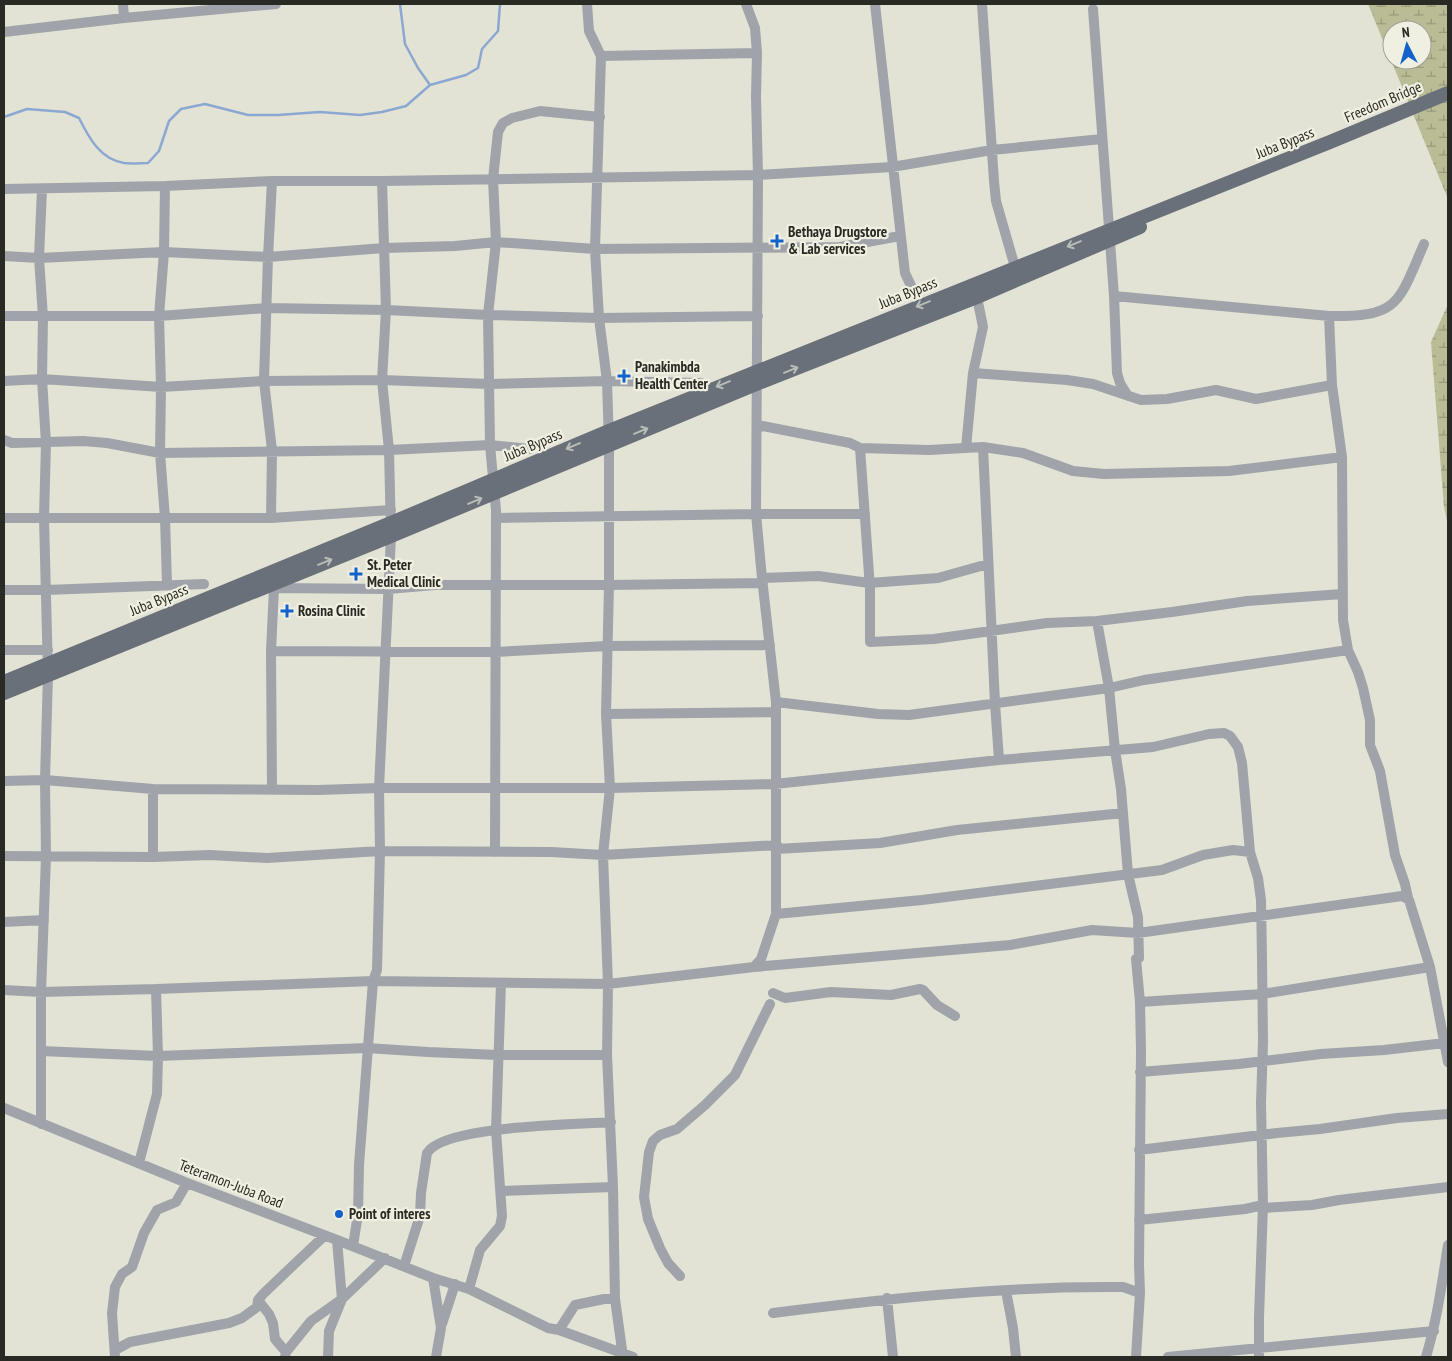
<svg xmlns="http://www.w3.org/2000/svg" width="1452" height="1361" font-family="'PT Sans Narrow',sans-serif">
  <defs>
    <pattern id="wetland-marsh" width="20" height="14" patternUnits="userSpaceOnUse" patternTransform="scale(1.25)"><rect width="20" height="14" fill="#babc96"/><path d="M1 5h8M5 5V1M11 12h8M15 12V8" fill="none" stroke="#97997a"/></pattern>
  </defs>
  <rect width="100%" height="100%" fill="#e2e3d4"/>
  <path fill="url(#wetland-marsh)" fill-rule="evenodd" d="M1368,4H1448V199ZM1392,30H1422V60H1392Z
    M1448,304V526L1444,507L1431,342Z"/>
  <g fill="none" stroke-linecap="round" stroke-linejoin="round">
    <path stroke="#8ca8d2" stroke-width="2.5" d="M400,4L405,44L418,68L430,85
      M4,117L27,109L65,112L79,118C89,138 100,159 124,163C132,164 141,163 148,163L159,151L169,121L181,109L205,104L248,115H278L320,112L360,115L382,112L406,106L430,85L466,75L478,68L482,49L498,31L500,4"/>
    <path stroke="#a0a3a9" stroke-width="10" d="M123,4L124,18
      M587,4L589,31L601,56L595,249L599,318L607,381L609,444V585L606,714L610,788L603,855L608,984L607,1055L613,1187L615,1299L623,1357
      M875,4L905,273L913,290
      M982,4L994,181L996,201L1017,274
      M1093,9L1114,296L1117,373L1120,383L1128,396
      M4,32L124,18L276,4
      M601,56L757,53
      M165,186L164,252L159,316L161,387L160,453L165,518L167,584
      M4,189L165,186L272,181H382L758,175L892,167L992,150L1102,139
      M4,256L39,258L164,252L268,257L384,248L455,246L496,242L595,249L840,247L900,236
      M1114,296L1329,316C1399,317 1398,304 1424,244
      M4,316H159L267,308L386,310L488,315L599,318L758,316
      M1329,316L1332,385L1342,457L1343,620L1348,650L1358,672L1363,688L1370,720V745L1380,771L1395,855L1405,884L1408,898
      M973,373L1067,380L1093,384L1141,400L1167,399L1216,390L1256,399L1332,385
      M4,381L42,379L161,387L264,381L382,380L489,384L607,381L701,383
      M757,425L850,443L860,448L929,450L983,447L1023,453L1073,471L1104,474L1229,471L1342,457
      M4,440L12,443L83,441L107,443L160,453L389,450L490,445L530,449
      M983,447L995,703L999,760
      M860,448L870,588V642L934,639L1047,623L1097,621L1172,612L1247,601L1342,594
      M966,448L973,373L983,327L977,297
      M4,518H271L391,510
      M271,518L272,450L264,381L268,257L272,181
      M496,518L756,514H865
      M762,578L818,576L869,583L938,578L988,564
      M271,583L274,588L271,651L272,790
      M274,588L388,589L435,585H609L763,583
      M4,590H46L204,584
      M1097,621L1109,688L1115,750L1121,789L1128,874L1138,917L1139,958L1136,959L1140,1002L1141,1051L1139,1264L1140,1293L1136,1357
      M4,650H48
      M271,651L496,652L607,646L770,645
      M776,702L878,714L909,715L1109,688L1144,680L1348,650
      M606,714L775,712
      M4,781L45,780L153,789L318,790L379,788H610L775,784L999,760L1153,747L1209,734L1224,733L1230,736L1238,747L1242,763L1250,852
      M153,789V857
      M777,849L880,843L957,830L1123,813
      M495,852L496,510L490,445L488,315L496,242L493,179L498,132L503,123L512,118L540,111L600,117
      M4,856L153,857L210,855L267,858L380,851L551,852L603,855L777,845
      M776,914L922,900L1162,870L1203,855L1233,850L1250,852L1258,878L1261,900L1262,959L1263,1041L1261,1103L1263,1205L1259,1317V1357
      M4,922L44,920
      M754,967L1010,945L1092,930L1138,933L1402,896L1409,900L1430,967L1448,1062
      M4,990L41,992L156,989L373,981L608,984L754,967L761,959L776,914V702L762,578L756,514L758,175L756,97L757,53L755,28L746,4
      M773,993L785,998L831,992L891,995L920,989L923,990L937,1005L955,1016
      M1140,1002L1262,994L1430,967
      M41,1051L158,1056L367,1048L428,1052L498,1055H607
      M1140,1072L1239,1064L1321,1054L1384,1050L1445,1043
      M4,1108L187,1183L337,1240L342,1299L329,1331L328,1357
      M41,1124V992L46,857L45,780L48,674L44,518L46,443L42,379L43,317L39,258L42,189
      M1139,1150L1277,1133L1320,1129L1397,1118L1448,1114
      M139,1163L157,1094L158,1056L156,989
      M501,1191L613,1187
      M1263,1208L1312,1205L1339,1200L1448,1187
      M1139,1220L1245,1209L1263,1205
      M337,1240L433,1278L469,1289L548,1328L559,1330L633,1357
      M353,1246L358,1214L359,1165L373,981L377,970L380,851L379,788L391,536L389,450L382,380L386,310L382,181
      M404,1266L420,1216L421,1193L427,1153C444,1125 576,1125 611,1122
      M680,1276L668,1263L660,1248L648,1219L644,1197L649,1152L653,1141L660,1135L677,1129L705,1105L735,1075L770,1004
      M433,1278L441,1328L436,1357
      M469,1289L480,1250L500,1226L502,1216L496,1130L501,983
      M1006,1291L1013,1328L1016,1357
      M887,1298L893,1357
      M258,1300L269,1314L273,1323L275,1339L286,1352
      M773,1313C884,1299 996,1287 1107,1287H1123L1140,1293
      M442,1324L455,1284
      M559,1330L575,1305L604,1299H615
      M115,1350L130,1342L229,1323L242,1318L257,1307L258,1300L264,1293L324,1236
      M115,1357L112,1313L115,1287L122,1274L132,1267L144,1233L157,1210L176,1202L187,1183
      M285,1357L286,1352L311,1321L342,1299L385,1258
      M1168,1357L1434,1331
      M1426,1357C1437,1320 1442,1283 1448,1245"/>
    <path stroke="#697079" stroke-width="14" d="M4,682L391,523L609,431L1330,142L1448,93
      M4,693L391,536L756,384L977,297L1140,227"/>
  </g>
  <defs><path id="oneway-shaft" d="M-6 0H5M1.5-3L5.5 0L1.5 3" fill="none" stroke-width="1.6" stroke-linecap="round" stroke-linejoin="round" transform="scale(1.25)"/></defs>
  <g stroke="#b9bdb7">
    <use href="#oneway-shaft" transform="translate(1074 244) rotate(158)"/>
    <use href="#oneway-shaft" transform="translate(923 304) rotate(158)"/>
    <use href="#oneway-shaft" transform="translate(791 370) rotate(-22)"/>
    <use href="#oneway-shaft" transform="translate(723 384) rotate(158)"/>
    <use href="#oneway-shaft" transform="translate(641 431) rotate(-22)"/>
    <use href="#oneway-shaft" transform="translate(573 446) rotate(157)"/>
    <use href="#oneway-shaft" transform="translate(475 501) rotate(-23)"/>
    <use href="#oneway-shaft" transform="translate(325 562) rotate(-22)"/>
  </g>
  <g fill="#1362cc" stroke="#eff0e1" stroke-width="2">
    <path d="M774.5 233.5h5v5h5v5h-5v5h-5v-5h-5v-5h5z"/>
    <path d="M621.5 368.5h5v5h5v5h-5v5h-5v-5h-5v-5h5z"/>
    <path d="M353.5 566.5h5v5h5v5h-5v5h-5v-5h-5v-5h5z"/>
    <path d="M284.5 603.5h5v5h5v5h-5v5h-5v-5h-5v-5h5z"/>
    <circle cx="339" cy="1214" r="5"/>
  </g>
  <g text-anchor="middle" stroke-width="4.5" stroke-linejoin="round" paint-order="stroke">
    <g font-size="15" fill="#2a2a24" stroke="#eff0e1">
      <text transform="translate(1383 102) rotate(-23)" y="5">Freedom Bridge</text>
      <text transform="translate(1285 143) rotate(-22)" y="5">Juba Bypass</text>
      <text transform="translate(908 293) rotate(-22)" y="5">Juba Bypass</text>
      <text transform="translate(533 445) rotate(-23)" y="5">Juba Bypass</text>
      <text transform="translate(159 600) rotate(-22)" y="5">Juba Bypass</text>
      <text transform="translate(231 1184) rotate(21)" y="5">Teteramon-Juba Road</text>
    </g>
    <g font-size="15" font-weight="bold" fill="#2a2a24" stroke="#eff0e1" text-anchor="start">
      <text x="788" y="237">Bethaya Drugstore<tspan x="788" dy="17">&amp; Lab services</tspan></text>
      <text x="635" y="372">Panakimbda<tspan x="635" dy="17">Health Center</tspan></text>
      <text x="367" y="570">St. Peter<tspan x="367" dy="17">Medical Clinic</tspan></text>
      <text x="298" y="616">Rosina Clinic</text>
      <text x="349" y="1219">Point of interes</text>
    </g>
  </g>
  <rect width="1452" height="1361" fill="none" stroke="#2a2a24" stroke-width="10"/>
  <g transform="translate(1407 45) rotate(354)"><circle r="24" fill="#eff0e1" stroke="#a0a195"/>
  <path d="M0-4L9 19L0 12L-9 19Z" fill="#1362cc"/>
  <text y="-8" font-size="14" font-weight="bold" text-anchor="middle" fill="#2a2a24">N</text>
  </g>
</svg>
